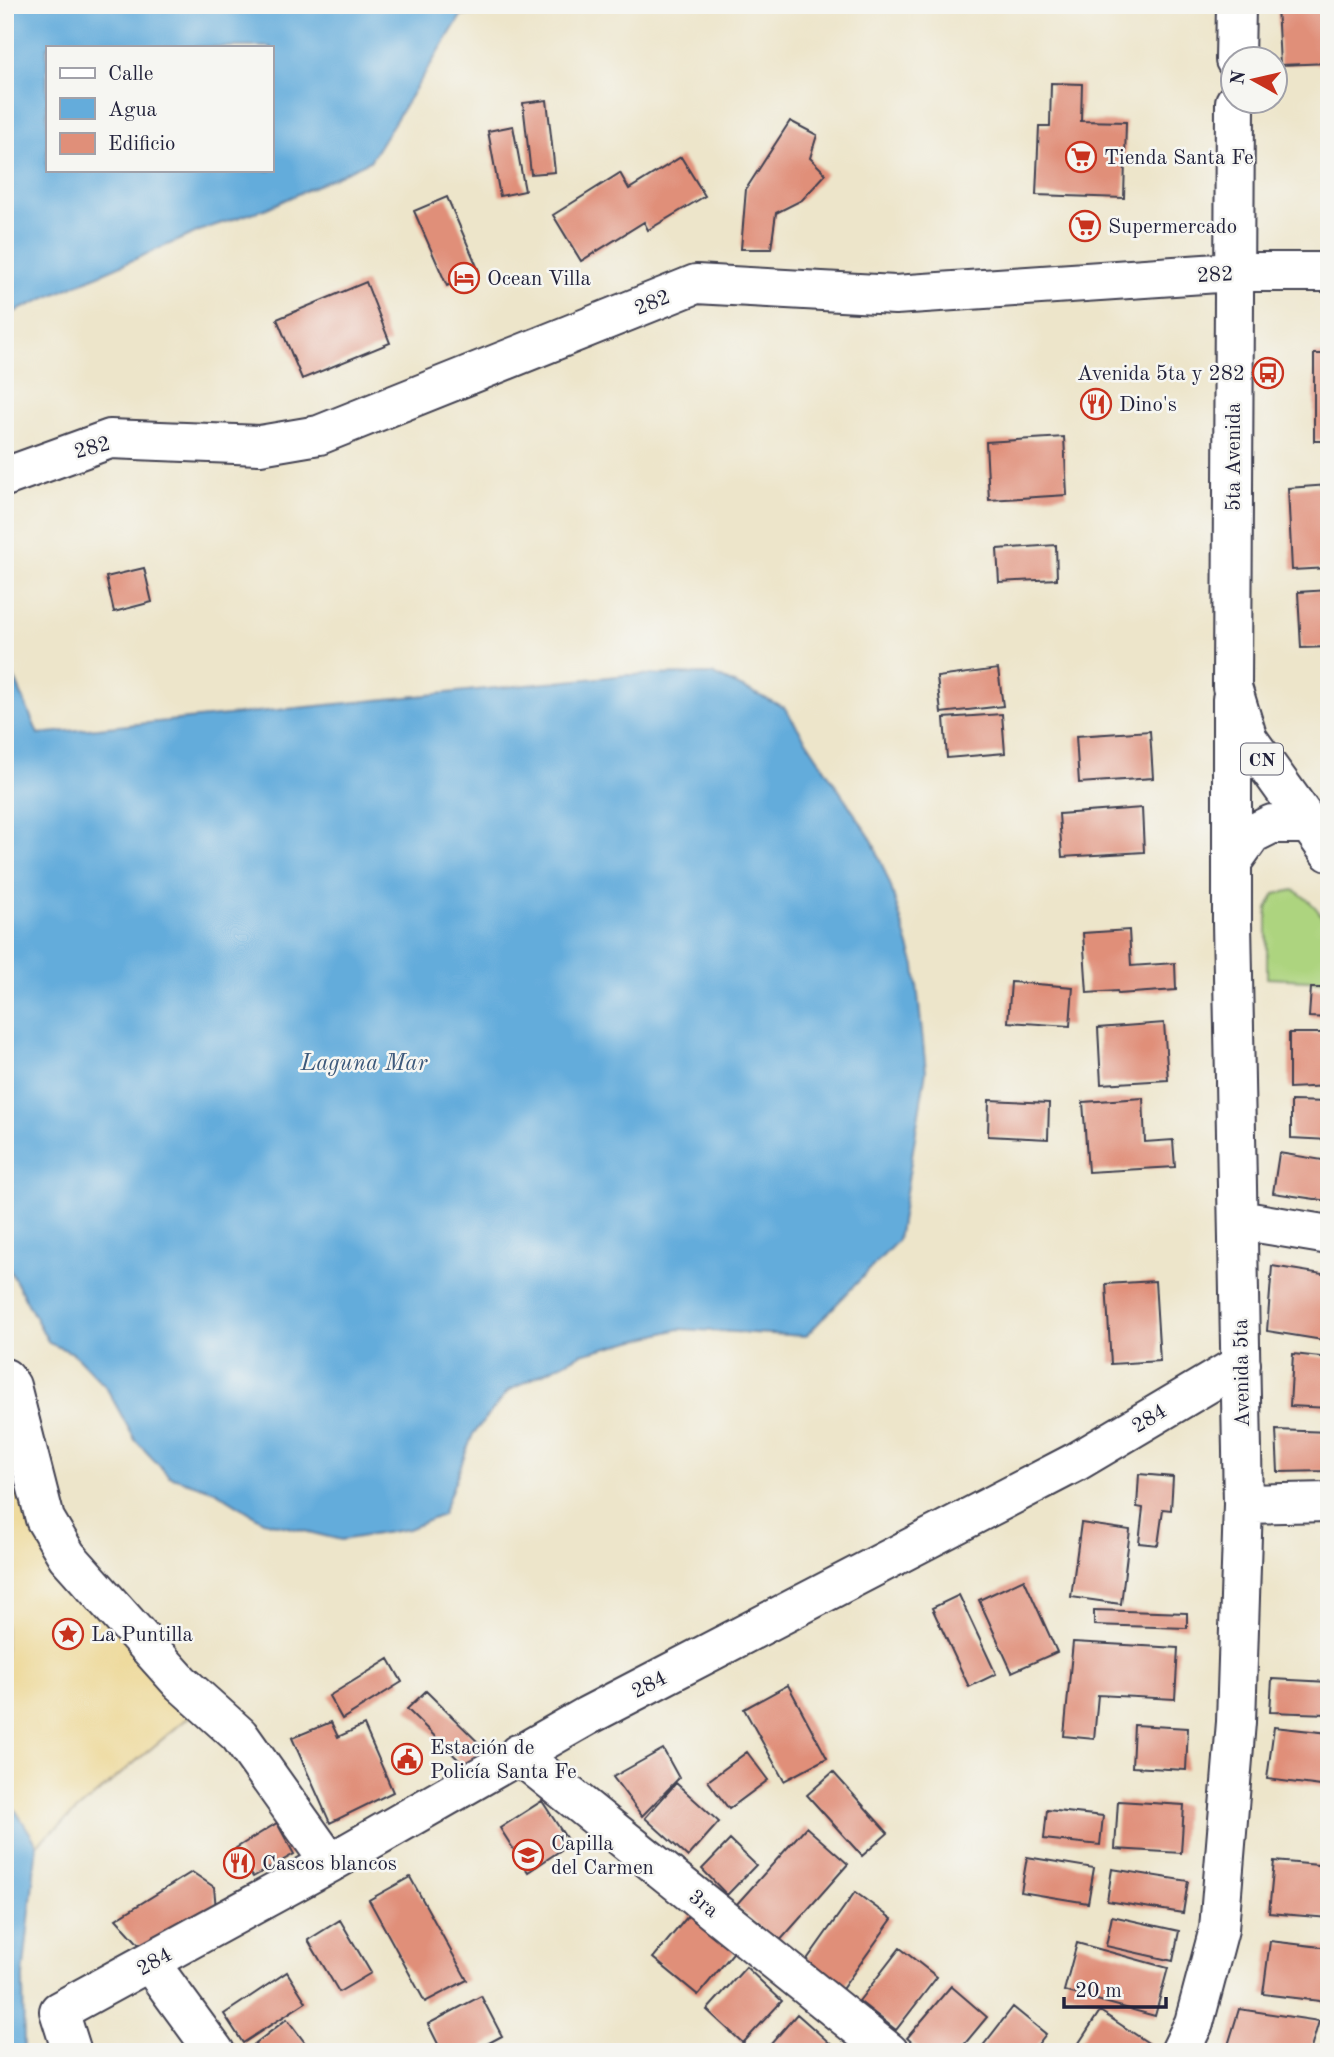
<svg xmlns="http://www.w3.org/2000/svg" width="1334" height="2057" font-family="'Old Standard TT',serif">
  <rect width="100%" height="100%" fill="#f6f6f2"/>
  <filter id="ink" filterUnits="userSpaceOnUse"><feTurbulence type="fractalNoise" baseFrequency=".0143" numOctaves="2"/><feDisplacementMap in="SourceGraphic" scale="14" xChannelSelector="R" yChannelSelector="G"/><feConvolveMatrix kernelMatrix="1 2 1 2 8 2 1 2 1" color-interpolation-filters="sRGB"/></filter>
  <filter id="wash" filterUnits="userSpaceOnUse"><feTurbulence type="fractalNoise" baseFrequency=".00686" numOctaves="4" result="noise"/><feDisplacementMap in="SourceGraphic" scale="28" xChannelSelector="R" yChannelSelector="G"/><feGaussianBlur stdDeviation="1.57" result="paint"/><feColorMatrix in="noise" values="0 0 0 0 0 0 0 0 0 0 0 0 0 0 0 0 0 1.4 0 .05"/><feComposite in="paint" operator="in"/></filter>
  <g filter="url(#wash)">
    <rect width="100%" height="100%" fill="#ede5ca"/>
    <path fill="#add47f" stroke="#687b5d" stroke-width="2" d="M1294,890C1334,915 1329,936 1329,981L1267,978V909L1275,894Z"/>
    <path fill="#eeda9e" stroke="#887e6c" stroke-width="2" d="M32,1470L46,1521L196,1711L37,1844L5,1794V1492Z"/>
    <path fill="#64acdb" stroke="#43678b" stroke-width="2" fill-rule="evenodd" d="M5,5H544L461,16L370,161L267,208L204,229L5,316ZM47,47H271V170H47Z
      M5,655L38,734L627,675L713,674L784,707L872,840L890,884L915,966L926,1071L898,1240L806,1336L679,1329L581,1354L508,1391L473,1434L442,1515L408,1529L341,1540L263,1521L215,1491L169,1476L135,1440L106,1387L73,1353L49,1343L5,1261Z
      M5,1794L37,1844L23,1977L24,2052H5Z"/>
    <g id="blocks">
      <path fill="#e08f79" d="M990,5H1124V11L990,8Z
        M1277,5H1329V63L1280,65Z
        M1051,83L1082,84L1081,121L1126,122L1124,198L1036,195L1039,126H1050Z
        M547,100L555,172L531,174L523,103Z
        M790,121L817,135L810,158L826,174L802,200L776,213L771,249H741L746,189Z
        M513,126L525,191L500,196L488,131Z
        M681,157L705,196L648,230L644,222L581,261L553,215L620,173L629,189Z
        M447,197L479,271L447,286L414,211Z
        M366,282L390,343L302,379L277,319Z
        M1314,354H1329V441H1314Z
        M1064,437L1067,495L989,500L986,442Z
        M1329,485V568L1292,570L1288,488Z
        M1056,545L1057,579L999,582L997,549Z
        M144,568L152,602L114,612L106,577Z
        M1329,590V647L1301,648L1298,592Z
        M998,669L1003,706L941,713L937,677Z
        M1002,714L1005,753L947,758L944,718Z
        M1150,731L1153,778L1079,783L1076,736Z
        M1142,808L1144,852L1062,857L1059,814Z
        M1129,930L1131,966L1175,963L1176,990L1118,994L1117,991L1087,993L1083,933Z
        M1011,982L1073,987L1070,1026L1008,1022Z
        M1311,988H1329V1018L1309,1017Z
        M1164,1023L1168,1080L1101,1084L1098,1028Z
        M1289,1033H1329V1086L1289,1088Z
        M1143,1098L1145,1142L1173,1140L1175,1167L1088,1172L1083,1102Z
        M989,1100L1049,1103L1048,1139L988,1136Z
        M1291,1101L1329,1102V1140L1291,1138Z
        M1279,1153L1329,1161V1201L1273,1193Z
        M1272,1266L1329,1275V1341L1267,1331Z
        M1155,1281L1160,1361L1111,1364L1106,1284Z
        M1293,1354L1329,1358V1408L1290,1406Z
        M1276,1430L1329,1432V1471L1278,1472Z
        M1139,1474L1173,1477L1171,1510L1163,1509L1158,1545L1139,1543L1143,1508L1137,1507Z
        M1081,1523L1130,1530L1121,1604L1071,1597Z
        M1024,1579L1057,1652L1012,1672L979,1600Z
        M959,1595L996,1674L969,1687L932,1608Z
        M1094,1610L1187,1613V1628L1094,1625Z
        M1073,1642L1178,1648L1175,1699L1098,1695L1094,1739L1064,1736Z
        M389,1659L402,1682L342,1719L329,1696Z
        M1272,1679L1329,1682V1714L1270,1712Z
        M788,1685L827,1758L784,1781L744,1709Z
        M426,1691L488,1752L470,1771L407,1709Z
        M331,1722L338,1737L364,1725L393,1792L330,1823L292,1738Z
        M1134,1725L1188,1728L1186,1770L1132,1767Z
        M1274,1727L1329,1733V1787L1267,1779Z
        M663,1749L679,1778L642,1816L613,1777Z
        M747,1752L768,1780L729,1809L708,1781Z
        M833,1772L888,1833L862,1856L807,1795Z
        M676,1783L719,1822L688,1857L645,1818Z
        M542,1801L570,1844L528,1872L500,1828Z
        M1118,1801L1184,1805L1181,1853L1115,1849Z
        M1047,1810L1103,1816L1100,1845L1044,1839Z
        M277,1823L294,1854L253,1877L236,1848Z
        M806,1827L848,1864L778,1943L736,1905Z
        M730,1840L756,1865L727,1895L702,1869Z
        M1027,1857L1094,1868L1088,1903L1021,1892Z
        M1274,1861L1329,1866V1918L1269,1913Z
        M1112,1869L1188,1881L1183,1913L1107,1901Z
        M192,1872L214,1887L216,1909L144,1950L116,1919Z
        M410,1877L467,1980L425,2002L369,1900Z
        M855,1892L892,1919L840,1992L803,1965Z
        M693,1910L738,1947L698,1995L653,1958Z
        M1112,1916L1179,1931L1173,1961L1106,1946Z
        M340,1920L371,1973L339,1992L308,1940Z
        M1270,1941L1329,1948V2002L1263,1994Z
        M1077,1943L1168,1968L1155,2016L1064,1991Z
        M900,1948L937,1977L896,2030L859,2001Z
        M746,1967L782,2001L743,2043L707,2010Z
        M287,1972L306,2002L243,2043L224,2014Z
        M951,1986L987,2017L958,2052H923L907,2038Z
        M481,1996L502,2036L472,2052H442L428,2024Z
        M1013,2007L1046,2034L1032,2052H978Z
        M1239,2009L1319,2021L1310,2052H1226Z
        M1100,2011L1156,2048L1154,2052H1073Z
        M797,2014L833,2046L828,2052H764Z
        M287,2019L312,2052H244Z"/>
    </g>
  </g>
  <g filter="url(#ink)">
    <use href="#blocks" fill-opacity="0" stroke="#403f50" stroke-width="2"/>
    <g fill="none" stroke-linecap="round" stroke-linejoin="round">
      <g stroke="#403f50" stroke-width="42">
        <path id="minor" d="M5,477L110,439L260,445L319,435L696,284L895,295L1233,272H1329
          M1239,1220L1329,1235
          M5,1378L11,1386L45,1519L67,1556L180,1682L239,1735L330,1863
          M1243,1504L1329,1502
          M518,1754L889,2052
          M150,1963L215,2052
          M72,2052L59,2011L330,1863L587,1716L1076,1462L1241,1364
          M1180,2052L1194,2023L1219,1929L1236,1722L1243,1504L1232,922V699"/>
      </g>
      <g stroke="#403f50" stroke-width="42">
        <path id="highway" d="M1235,60L1236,5
          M1235,102L1232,687L1248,739L1329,852
          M1232,862L1252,834L1272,824H1307"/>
      </g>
      <use href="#minor" stroke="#fff" stroke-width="38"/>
      <use href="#highway" stroke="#fff" stroke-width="38"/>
    </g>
  </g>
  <defs>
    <g id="supermarket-ring" transform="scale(1.575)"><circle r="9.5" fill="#f6f6f2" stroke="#c8321e" stroke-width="1.5"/><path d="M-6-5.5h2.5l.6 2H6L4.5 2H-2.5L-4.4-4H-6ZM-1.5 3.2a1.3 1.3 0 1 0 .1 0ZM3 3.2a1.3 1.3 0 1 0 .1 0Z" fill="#c8321e"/></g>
    <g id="hotel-ring" transform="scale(1.575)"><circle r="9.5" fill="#f6f6f2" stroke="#c8321e" stroke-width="1.5"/><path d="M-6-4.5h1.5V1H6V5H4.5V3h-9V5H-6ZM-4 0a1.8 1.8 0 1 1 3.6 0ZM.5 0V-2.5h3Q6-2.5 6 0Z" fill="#c8321e"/></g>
    <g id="bus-ring" transform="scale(1.575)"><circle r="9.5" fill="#f6f6f2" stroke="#c8321e" stroke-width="1.5"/><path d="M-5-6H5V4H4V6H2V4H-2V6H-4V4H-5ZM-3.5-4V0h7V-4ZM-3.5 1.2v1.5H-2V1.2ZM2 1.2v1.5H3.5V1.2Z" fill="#c8321e"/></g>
    <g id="restaurant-ring" transform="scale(1.575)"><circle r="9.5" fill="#f6f6f2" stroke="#c8321e" stroke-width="1.5"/><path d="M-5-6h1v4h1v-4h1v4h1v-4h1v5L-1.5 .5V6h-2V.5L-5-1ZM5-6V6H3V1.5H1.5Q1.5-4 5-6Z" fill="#c8321e"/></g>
    <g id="sight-ring" transform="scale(1.575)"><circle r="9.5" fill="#f6f6f2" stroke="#c8321e" stroke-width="1.5"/><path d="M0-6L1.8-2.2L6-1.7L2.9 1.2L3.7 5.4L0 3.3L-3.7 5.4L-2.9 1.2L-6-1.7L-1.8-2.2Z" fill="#c8321e"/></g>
    <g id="civic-ring" transform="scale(1.575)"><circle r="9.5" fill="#f6f6f2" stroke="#c8321e" stroke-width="1.5"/><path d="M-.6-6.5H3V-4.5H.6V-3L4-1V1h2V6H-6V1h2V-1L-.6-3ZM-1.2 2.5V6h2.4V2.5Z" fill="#c8321e"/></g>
    <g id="university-ring" transform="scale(1.575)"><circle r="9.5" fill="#f6f6f2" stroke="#c8321e" stroke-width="1.5"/><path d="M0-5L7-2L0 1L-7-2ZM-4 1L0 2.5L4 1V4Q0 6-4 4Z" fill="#c8321e"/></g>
  </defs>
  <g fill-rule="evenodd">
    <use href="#supermarket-ring" x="1081" y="157"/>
    <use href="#supermarket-ring" x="1085" y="226"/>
    <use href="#hotel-ring" x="464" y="278"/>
    <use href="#bus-ring" x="1268" y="373"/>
    <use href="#restaurant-ring" x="1096" y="404"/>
    <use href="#sight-ring" x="68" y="1634"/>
    <use href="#civic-ring" x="407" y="1759"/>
    <use href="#university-ring" x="528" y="1855"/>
    <use href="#restaurant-ring" x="239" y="1863"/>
  </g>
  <g text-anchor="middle" stroke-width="5" stroke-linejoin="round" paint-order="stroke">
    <rect fill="#f6f6f2" stroke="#626272" stroke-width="2" x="1241" y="743.5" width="42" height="31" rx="5"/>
    <g font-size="19" font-weight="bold" fill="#22223b">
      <text x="1262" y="766">CN</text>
    </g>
    <g font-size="21" fill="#22223b" stroke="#f6f6f2" text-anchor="start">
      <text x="1104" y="164">Tienda Santa Fe</text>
      <text x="1108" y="233">Supermercado</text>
      <text x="487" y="285">Ocean Villa</text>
      <text x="1245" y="380" text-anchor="end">Avenida 5ta y 282</text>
      <text x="1119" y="411">Dino's</text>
      <text x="91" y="1641">La Puntilla</text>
      <text x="430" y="1754">Estación de<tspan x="430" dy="24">Policía Santa Fe</tspan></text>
      <text x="551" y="1850">Capilla<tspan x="551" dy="24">del Carmen</tspan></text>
      <text x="262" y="1870">Cascos blancos</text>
    </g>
    <g font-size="21" fill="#22223b" stroke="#f6f6f2">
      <text transform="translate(1215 274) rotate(-3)" y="7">282</text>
      <text transform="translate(652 302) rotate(-22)" y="7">282</text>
      <text transform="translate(92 447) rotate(-15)" y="7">282</text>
      <text transform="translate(1233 457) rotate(-90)" y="7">5ta Avenida</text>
      <text transform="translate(1241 1373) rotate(-91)" y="7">Avenida 5ta</text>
      <text transform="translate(1149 1418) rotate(-31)" y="7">284</text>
      <text transform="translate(649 1684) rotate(-27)" y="7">284</text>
      <text transform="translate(704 1903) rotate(39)" y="7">3ra</text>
      <text transform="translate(154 1961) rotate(-29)" y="7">284</text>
    </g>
    <g font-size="23" font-style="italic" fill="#3c597b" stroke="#f6f6f2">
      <text x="364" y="1070">Laguna Mar</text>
    </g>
  </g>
  <rect width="1334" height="2057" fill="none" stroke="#f6f6f2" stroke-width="28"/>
  <rect x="46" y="46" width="228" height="126" fill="#f6f6f2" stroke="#a1a1a9" stroke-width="2"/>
  <rect x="60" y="68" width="35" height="10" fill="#ffffff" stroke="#a1a1a9" stroke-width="2"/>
  <text x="108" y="80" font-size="21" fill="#22223b">Calle</text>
  <rect x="60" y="98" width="35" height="21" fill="#64acdb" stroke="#a1a1a9" stroke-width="2"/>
  <text x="108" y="116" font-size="21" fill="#22223b">Agua</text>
  <rect x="60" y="133" width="35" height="21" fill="#e08f79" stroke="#a1a1a9" stroke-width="2"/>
  <text x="108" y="150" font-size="21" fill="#22223b">Edificio</text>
  <g transform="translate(1254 80) rotate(278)"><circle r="33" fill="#f6f6f2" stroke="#a1a1a9" stroke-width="2"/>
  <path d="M0-5L12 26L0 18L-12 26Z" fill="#c8321e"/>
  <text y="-10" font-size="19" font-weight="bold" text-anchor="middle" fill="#22223b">N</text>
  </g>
  <path d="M1064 1997v10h102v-10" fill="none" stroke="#22223b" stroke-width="3.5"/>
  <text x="1075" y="1997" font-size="21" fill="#22223b" stroke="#f6f6f2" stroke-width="5" paint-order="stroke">20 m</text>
</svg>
